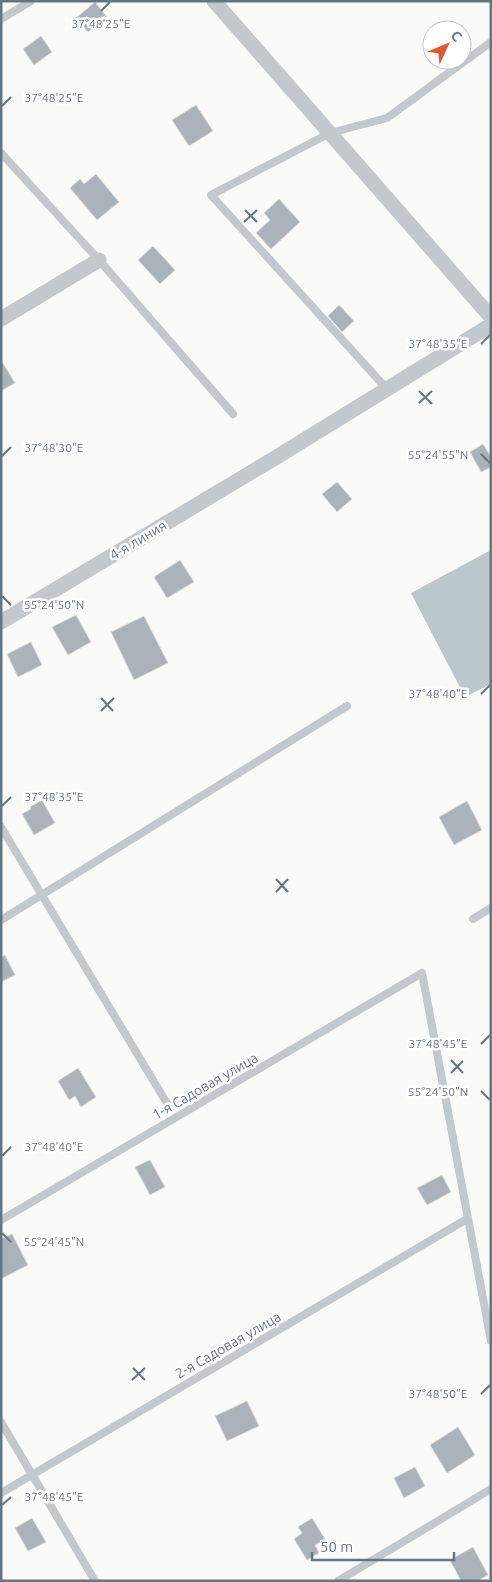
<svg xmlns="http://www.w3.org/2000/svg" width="492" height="1582" font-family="Ubuntu,sans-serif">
  <rect width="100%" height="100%" fill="#fafaf8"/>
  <path fill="#bbc7cb" d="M491,550V684L465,697L411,593Z"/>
  <path fill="#aab3b9" stroke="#dcdcda" d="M95,2L107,17L88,32L76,18Z
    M41,36L52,52L34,65L23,49Z
    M196,105L213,131L189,146L172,120Z
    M96,174L119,202L97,220L70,188L80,179L84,184Z
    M279,199L300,222L271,249L256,233L270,220L264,213Z
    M153,246L175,270L160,284L138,260Z
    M339,305L354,321L342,332L328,316Z
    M1,360L15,383L1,391Z
    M483,444L491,457V467L481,472L470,452Z
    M337,482L352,499L337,512L322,494Z
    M180,560L194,582L167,598L154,577Z
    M76,615L91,642L68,655L52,627Z
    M144,616L168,663L134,680L111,632Z
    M31,642L42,665L18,677L7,654Z
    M42,800L55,823L34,835L22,814L31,809L30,807Z
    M467,801L482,830L454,845L439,817Z
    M5,955L15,975L1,982V957Z
    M78,1068L96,1097L81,1107L75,1096L69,1100L58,1081Z
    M150,1160L165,1187L150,1195L135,1167Z
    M442,1175L451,1192L427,1205L417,1188Z
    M12,1234L28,1265L1,1279V1239Z
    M247,1401L259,1426L227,1441L215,1416Z
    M458,1427L475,1455L447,1473L430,1445Z
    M415,1467L425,1486L404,1498L394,1478Z
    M32,1518L46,1542L28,1551L15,1528Z
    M312,1518L325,1539L315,1545L319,1553L307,1560L294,1539L302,1533L298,1527Z
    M473,1547L488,1575L477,1581H461L450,1560Z"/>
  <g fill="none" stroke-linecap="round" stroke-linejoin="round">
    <path stroke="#c3c8cc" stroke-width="8" d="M1,19L31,1
      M1,153L99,260L233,414
      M387,389L211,195L330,133L387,118L491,42
      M1,827L168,1105
      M473,919L491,908
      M1,920L347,706
      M1,1220L422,973L491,1341
      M1,1422L95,1581
      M1,1493L467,1219
      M338,1581L491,1489"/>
    <path stroke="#c3c8cc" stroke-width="15" d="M214,1L491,317
      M1,319L99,260
      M1,622L275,458L491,325"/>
  </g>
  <path fill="none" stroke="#657683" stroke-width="2" d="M101,11L110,2M2,106L11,97M245,210L257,222M244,222L257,210M481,344L490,335M419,391L432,404M419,403L432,391M481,454L490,463M2,456L11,447M2,596L11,605M481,694L490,685M101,698L113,711M101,711L114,698M2,806L11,797M276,879L288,892M276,892L288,879M481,1044L490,1035M451,1060L463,1073M451,1073L463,1061M481,1091L490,1100M2,1156L11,1147M2,1233L11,1242M133,1368L145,1380M132,1380L145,1368M481,1394L490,1385M2,1505L11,1497"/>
  <g text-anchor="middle" stroke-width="5" stroke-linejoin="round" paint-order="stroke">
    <g font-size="14" fill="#657683" stroke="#fff">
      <text transform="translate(138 540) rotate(-31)" y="5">4-я линия</text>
      <text transform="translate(205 1086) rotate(-30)" y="5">1-я Садовая улица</text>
      <text transform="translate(228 1345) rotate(-30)" y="5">2-я Садовая улица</text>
    </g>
  </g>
  <g font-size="12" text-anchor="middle" fill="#657683" stroke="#fff" stroke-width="5" stroke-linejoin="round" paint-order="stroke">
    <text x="101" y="28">37°48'25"E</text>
    <text x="54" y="102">37°48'25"E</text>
    <text x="438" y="348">37°48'35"E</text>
    <text x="54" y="452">37°48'30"E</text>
    <text x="438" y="459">55°24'55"N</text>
    <text x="54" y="609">55°24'50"N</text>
    <text x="438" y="698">37°48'40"E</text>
    <text x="54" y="801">37°48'35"E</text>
    <text x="438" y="1048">37°48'45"E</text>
    <text x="438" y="1096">55°24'50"N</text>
    <text x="54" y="1151">37°48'40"E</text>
    <text x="54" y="1246">55°24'45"N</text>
    <text x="438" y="1398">37°48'50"E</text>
    <text x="54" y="1501">37°48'45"E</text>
  </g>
  <rect width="492" height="1582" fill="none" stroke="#657683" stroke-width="5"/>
  <g transform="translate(447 45) rotate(46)"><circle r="24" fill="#ffffff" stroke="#c1c8cd"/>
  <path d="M0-4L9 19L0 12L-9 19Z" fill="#e4572e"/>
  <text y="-8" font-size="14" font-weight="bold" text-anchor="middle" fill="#657683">С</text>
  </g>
  <path d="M312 1552v8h142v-8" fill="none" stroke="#657683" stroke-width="2.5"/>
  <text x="320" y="1552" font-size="15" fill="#657683" stroke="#ffffff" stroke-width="4" paint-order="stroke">50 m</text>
</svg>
